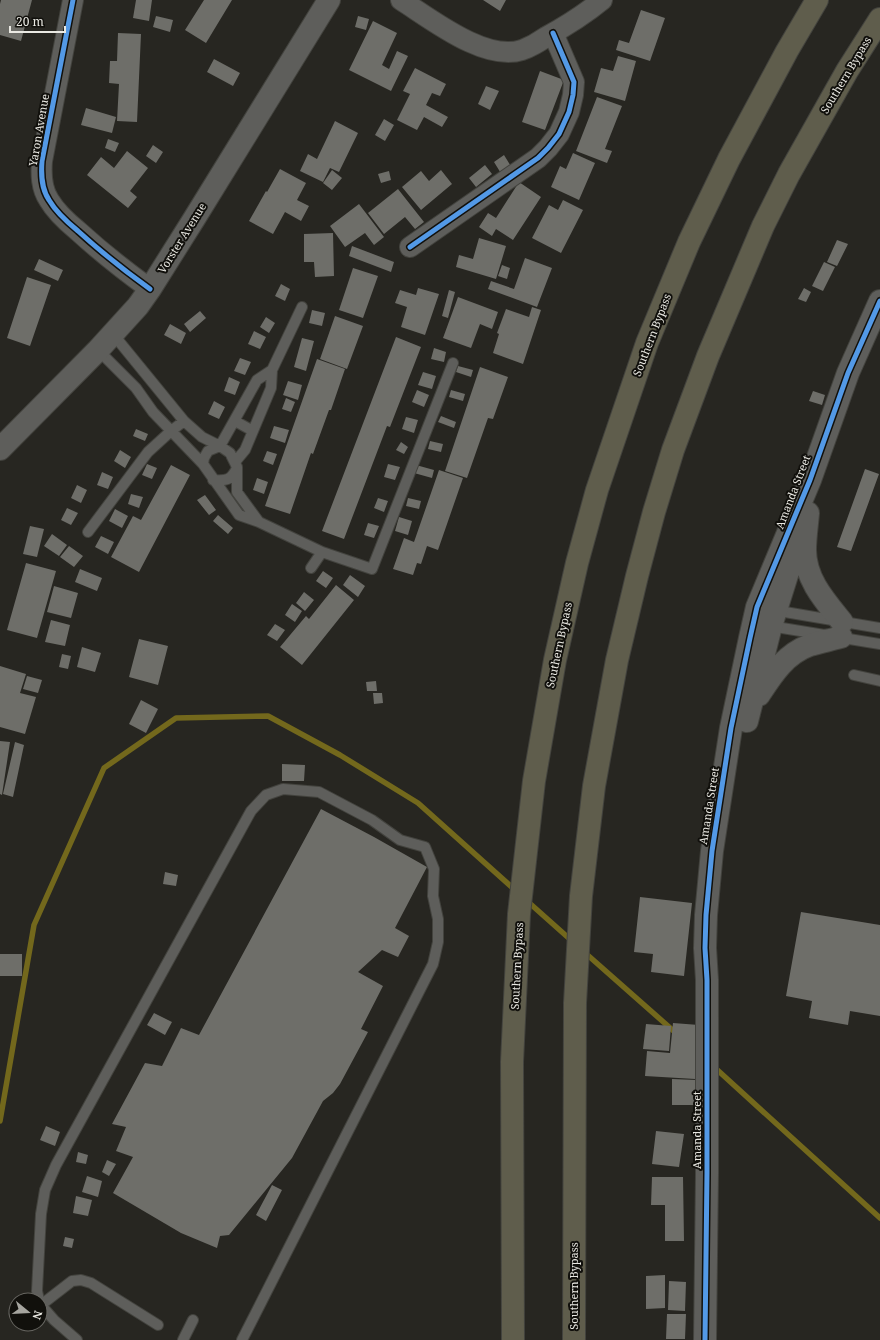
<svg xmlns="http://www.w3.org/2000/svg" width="880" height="1340" font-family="'Noto Serif',serif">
  <rect width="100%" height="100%" fill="#272621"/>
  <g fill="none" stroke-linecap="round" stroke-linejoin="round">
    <path stroke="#73681c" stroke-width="5.5" d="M526,900L572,941
      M583,951L677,1034
      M713,1066L880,1218
      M0,1121L34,925L104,768L176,718L268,716L340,755L418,803L515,890"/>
  </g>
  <path fill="#6e6e69" d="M1,0H32L21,41L0,35V4Z
    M136,0H152L149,21L133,18Z
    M204,0H232L206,43L185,30Z
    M483,0H506L500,11Z
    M641,10L665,18L650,61L616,50L619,40L629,43Z
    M156,16L173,20L170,32L153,27Z
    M358,16L369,19L366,30L355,27Z
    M373,21L397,33L382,65L389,69L397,51L408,56L391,91L349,70Z
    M118,33L141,34L137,122L117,121L119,84L109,83L110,61H117Z
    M618,56L636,61L625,101L594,92L601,68L613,71Z
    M214,59L240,73L233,86L207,72Z
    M415,68L446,84L440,96L432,93L426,105L448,117L442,127L424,117L417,130L397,120L410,94L403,91Z
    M540,71L564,80L545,130L522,122Z
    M486,86L499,91L490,110L478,104Z
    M597,97L622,106L605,149L612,151L607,163L576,151Z
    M86,108L116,117L112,133L81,125Z
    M384,119L394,125L385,141L375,135Z
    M335,121L358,133L339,172L330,168L323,182L300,171L308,154L317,159Z
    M108,139L119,143L115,152L105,148Z
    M153,145L163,152L156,163L146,156Z
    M127,151L148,168L130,191L137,197L128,208L87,175L101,157L114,168Z
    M573,153L595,163L579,200L551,187L560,166L566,169Z
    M504,155L512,168L502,175L494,162Z
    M485,165L492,174L476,187L469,178Z
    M280,169L306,183L297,200L309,206L301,221L285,212L273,234L249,221L266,191L267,192Z
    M332,170L342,178L332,190L323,183Z
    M441,170L452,184L421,210L402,187L421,171L429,181Z
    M389,171L391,180L381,183L378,174Z
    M519,182L541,197L513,240L496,229L492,236L479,227L488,213L496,218Z
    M398,189L424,222L415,229L405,217L384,234L368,213Z
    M563,200L583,210L561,253L532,238L549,205L558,210Z
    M359,204L384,237L374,245L365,233L345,247L330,226Z
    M333,233L334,276L315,277L314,262H304V234Z
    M479,238L506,246L496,279L456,267L459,255L473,259Z
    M837,240L848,244L837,266L827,262Z
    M352,246L394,262L391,272L349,256Z
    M525,258L552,268L537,307L488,289L491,281L514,289Z
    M39,259L63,270L58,281L34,270Z
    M824,262L835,267L823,291L812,286Z
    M502,265L510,268L507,279L498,276Z
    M353,268L378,276L363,318L339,310Z
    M27,277L51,285L30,346L7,338Z
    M281,284L290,289L285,301L275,296Z
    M418,288L439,294L425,335L401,327L407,307L395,303L400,290L416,295Z
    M804,288L811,292L806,302L798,299Z
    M449,290L455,292L448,318L442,316Z
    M458,297L498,312L492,329L480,324L471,348L443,338Z
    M532,307L541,310L523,364L493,353L499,334L497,333L506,309L529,317Z
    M312,310L325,313L322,326L309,323Z
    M200,311L206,318L190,332L184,324Z
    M335,316L363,326L347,369L320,359Z
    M266,317L275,323L269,333L260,327Z
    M170,324L186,333L181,344L164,335Z
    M254,331L266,337L260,349L248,344Z
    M396,337L421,347L390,427L387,426L344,539L322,531Z
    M302,338L314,341L306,371L294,367Z
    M434,348L446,352L444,362L431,359Z
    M240,358L251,362L245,375L234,371Z
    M317,359L345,369L331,410H329L313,454L311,453L290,514L265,506Z
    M458,366L473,370L471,377L456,372Z
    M480,367L508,377L493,419L488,418L467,478L445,471Z
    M423,372L436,376L432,389L418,385Z
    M229,377L240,382L235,395L224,391Z
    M288,381L302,385L298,400L283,395Z
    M417,390L429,395L424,407L412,402Z
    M451,390L465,394L463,401L449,397Z
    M813,391L825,395L822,405L809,401Z
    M286,398L295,402L291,412L282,409Z
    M214,401L225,407L219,419L208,414Z
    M441,416L456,422L454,428L438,422Z
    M406,417L418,420L414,433L402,429Z
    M274,426L289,430L285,443L270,438Z
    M136,429L148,434L145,441L133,436Z
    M430,441L443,444L441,452L428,449Z
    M401,442L408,447L404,454L396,450Z
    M120,450L131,457L125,468L114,461Z
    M267,451L277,454L273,465L263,461Z
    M147,464L157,468L152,479L142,475Z
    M388,464L400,467L395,480L384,477Z
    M171,465L190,475L139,572L111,557L133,516L141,520Z
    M416,465L434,470L432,478L414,473Z
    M865,469L879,474L851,551L837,547Z
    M439,470L463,478L438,550L427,546L421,564L417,563L413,575L393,569L404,538L414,542Z
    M102,472L113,477L108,489L97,485Z
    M257,478L268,482L264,494L253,490Z
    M77,485L87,490L81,503L71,498Z
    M131,494L143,497L139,508L128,504Z
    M205,495L216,510L209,515L197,500Z
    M378,498L388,501L384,512L374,508Z
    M408,498L421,501L419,509L406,506Z
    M67,508L78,513L71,525L61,520Z
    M115,509L128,516L122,528L109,521Z
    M218,515L233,528L228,534L213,521Z
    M399,517L412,521L408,535L395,531Z
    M368,523L379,526L374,538L364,535Z
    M30,526L44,529L37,557L23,554Z
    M52,534L67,545L59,556L44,546Z
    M101,536L114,542L108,554L95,547Z
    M69,546L83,556L74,567L60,557Z
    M26,563L56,571L37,638L7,630Z
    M80,569L102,578L97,591L75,582Z
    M323,571L333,578L326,588L316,581Z
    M350,575L365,586L358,597L343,585Z
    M336,585L354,600L302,665L280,647L306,616L309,619Z
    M54,586L78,593L71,618L47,612Z
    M304,592L314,600L305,611L296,603Z
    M292,604L302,611L295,622L285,615Z
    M51,620L70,625L65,646L45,642Z
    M275,624L285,630L277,641L267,635Z
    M139,639L168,646L158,685L129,677Z
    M82,647L101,653L95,672L77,667Z
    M62,654L71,656L68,669L59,667Z
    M0,666L26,674L20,693L36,697L25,734L0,727Z
    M27,676L42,680L38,693L23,689Z
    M376,681L377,691H367L366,682Z
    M373,693H382L383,703L374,704Z
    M141,700L158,709L146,733L129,724Z
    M0,741L10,742L2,795L0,794Z
    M15,742L24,745L13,797L3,794Z
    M282,764L305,765L304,781H282Z
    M321,809L374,837L427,867L395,928L409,936L398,957L382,950L358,972L383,986L361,1029L368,1032L340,1084L333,1093L323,1101L292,1158L229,1235L220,1236L217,1248L181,1233L113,1193L133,1157L116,1151L126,1127L112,1124L145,1063L162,1066L181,1028L199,1035Z
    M165,872L178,875L176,886L163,884Z
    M640,897L692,903L684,976L651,972L653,954L634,952Z
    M801,912L880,925V1016L850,1011L848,1025L809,1018L812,1001L786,996Z
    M0,954H22V976H0Z
    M154,1013L172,1022L165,1035L147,1025Z
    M673,1023L699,1025L695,1079L645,1076L647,1051L670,1053Z
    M646,1024L671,1026L669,1051L643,1049Z
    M672,1079L697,1080V1105H672Z
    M46,1126L60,1132L55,1146L40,1140Z
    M656,1131L684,1134L679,1167L652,1164Z
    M78,1152L88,1155L86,1164L76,1162Z
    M107,1160L116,1164L109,1176L102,1172Z
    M87,1176L102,1181L98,1197L82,1192Z
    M652,1177H683L684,1241H665V1205H651Z
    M272,1185L282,1190L266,1221L256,1215Z
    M76,1196L92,1200L88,1216L73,1213Z
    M65,1237L74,1239L72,1248L63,1246Z
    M665,1275V1308L646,1309V1276Z
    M669,1281L686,1282L685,1311L668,1310Z
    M667,1314H686L685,1339H666Z"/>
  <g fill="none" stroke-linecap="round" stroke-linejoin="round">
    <g stroke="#43433e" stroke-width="12">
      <path id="service" d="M113,334L184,421L202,437L220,446L230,453L237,467V492L259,522
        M98,350L136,388L153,412L203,464L239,515L259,522L322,552L372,569L453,363
        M272,370L302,307
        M235,421L253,431
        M203,464L204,458L208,451L220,446L257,380L272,370L271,388L245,450L235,462
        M213,480C227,481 231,480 237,468
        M88,532L148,452L171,431L184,421
        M311,568L322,552
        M773,610L880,628
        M770,626L880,644
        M854,675L880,681
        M39,1300L37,1291L41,1214L45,1190L56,1165L251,811L266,795L283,789L319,792L372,820L400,840L425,847L434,869L433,896L438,919V942L433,964L242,1340
        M40,1302L41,1305L54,1320L77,1340
        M41,1305L72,1281L81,1280L91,1283L158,1325
        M183,1340L193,1320"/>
    </g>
    <g stroke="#43433e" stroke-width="22">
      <path id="minor" d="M73,0L42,161C41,174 41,188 49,200C56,212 67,222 78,231C101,252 125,271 150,289
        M401,0C431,19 485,62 522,50C530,47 539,42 546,37C566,26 585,14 602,0
        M410,247L538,158L548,148L559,134L569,112L573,95L574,82L553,33"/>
    </g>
    <g stroke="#43433e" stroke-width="24">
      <path id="tertiary" d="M808,513C807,525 805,538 805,550C805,579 825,601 842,622
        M759,695C772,675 785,654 810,645C820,642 830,640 841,637
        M747,721L771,626L793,556
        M705,1340L707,1173V980L705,948L706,915L712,851L731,728L750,638L757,607L810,480L848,373L880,301"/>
    </g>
    <g stroke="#43433e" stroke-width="24">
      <path id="secondary" d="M0,449L98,350L138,306L150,289L194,219L329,0"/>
    </g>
    <g stroke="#43433e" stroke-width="24">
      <path id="motorway" d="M513,1340L512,1062L519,914L534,781L555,660L577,563L597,490L647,343L689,242L729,159L787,51L817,0
        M574,1340L575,1003L581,896L594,786L617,660L637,576L654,512L673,450L708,356L763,226L789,174L847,71L880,19"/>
    </g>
    <use href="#service" stroke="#5e5e5b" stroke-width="10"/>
    <use href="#minor" stroke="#5e5e5b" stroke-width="20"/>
    <use href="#tertiary" stroke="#5e5e5b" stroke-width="22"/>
    <use href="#secondary" stroke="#5e5e5b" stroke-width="22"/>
    <use href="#motorway" stroke="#5f5d4c" stroke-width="22"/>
    <g stroke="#11100c" stroke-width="8">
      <path id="cycleway" d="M73,0L42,161C41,174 41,188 49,200C56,212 67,222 78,231C101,252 125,271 150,289
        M410,247L538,158L548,148L559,134L569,112L573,95L574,82L553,33
        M705,1340L707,1173V980L705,948L706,915L712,851L731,728L750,638L757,607L810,480L848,373L880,301"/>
    </g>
    <use href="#cycleway" stroke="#5399e6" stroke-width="5"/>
  </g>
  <g text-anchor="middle" stroke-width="4" stroke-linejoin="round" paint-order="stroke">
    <g font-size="11" fill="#eae9e3" stroke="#11100c">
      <text transform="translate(846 75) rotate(-59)" y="4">Southern Bypass</text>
      <text transform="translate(39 130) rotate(-80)" y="4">Yaron Avenue</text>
      <text transform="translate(182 238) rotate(-58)" y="4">Vorster Avenue</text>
      <text transform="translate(652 335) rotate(-69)" y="4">Southern Bypass</text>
      <text transform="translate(793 492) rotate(-69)" y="4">Amanda Street</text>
      <text transform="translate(559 645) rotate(-78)" y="4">Southern Bypass</text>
      <text transform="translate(709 806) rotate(-81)" y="4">Amanda Street</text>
      <text transform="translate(517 966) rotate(-87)" y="4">Southern Bypass</text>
      <text transform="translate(697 1130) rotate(-90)" y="4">Amanda Street</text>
      <text transform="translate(574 1286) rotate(-90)" y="4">Southern Bypass</text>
    </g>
  </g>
  <g transform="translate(28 1312) rotate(108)"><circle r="19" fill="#11100c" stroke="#686762"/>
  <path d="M0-3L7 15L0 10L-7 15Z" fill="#a6a59f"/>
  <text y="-6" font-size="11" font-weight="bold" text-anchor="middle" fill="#eae9e3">N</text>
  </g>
  <path d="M10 26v6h55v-6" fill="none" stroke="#eae9e3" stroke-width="2"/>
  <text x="16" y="26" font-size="12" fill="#eae9e3" stroke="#11100c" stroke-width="3" paint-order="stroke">20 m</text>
</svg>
